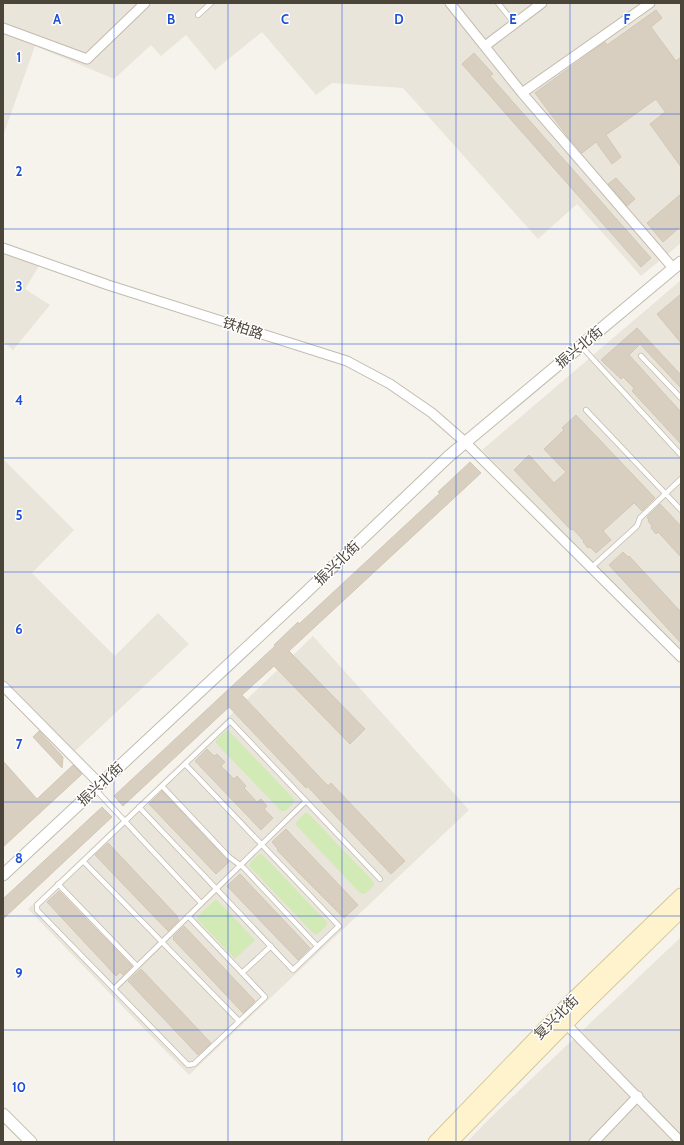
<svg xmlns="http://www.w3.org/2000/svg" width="684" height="1145" font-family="Cabin,'Noto Sans SC',sans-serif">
  <rect width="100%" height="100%" fill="#f6f3ec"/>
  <path fill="#eae5da" d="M3,3H681V243L641,276L577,204L538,239L403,88L332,83L316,95L262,32L215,70L186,35L161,56L151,45L114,79L35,46L3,136Z
    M3,252L39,266L25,289L50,305L13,350L3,341Z
    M681,280V652L482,450Z
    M3,459L74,530L32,573L115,656L158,613L189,644L75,751L3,680Z
    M313,636L469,810L189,1075L28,909Z
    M681,937V1142H467L487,1121Z"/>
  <path fill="#d2eab5" d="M225,731H229L294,799V803L285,811H281L216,743V740Z
    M305,813H308L373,881L374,885L365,894L360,893L296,825V822Z
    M259,854H262L327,922V925L318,934H314L249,866L250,863Z
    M216,899L255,940L235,959L196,918Z"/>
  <path fill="#d8cfc1" stroke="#d3c7b4" d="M656,10L662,18L651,27L676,61L681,57V167L650,124L665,112L656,99L606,135L621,157L612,164L596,142L582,153L568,137L535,93L605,42L607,45Z
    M474,53L493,74L490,76L651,258L641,267L462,64Z
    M616,178L635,199L627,206L608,184Z
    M681,194V226L663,242L647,223Z
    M681,294V343L657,314Z
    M637,328L681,375V388L640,344L629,355L681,412V444L632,391L634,388L623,377L621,379L601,360Z
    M576,415L655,498L642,511L634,503L603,531L611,540L596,553L590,547L588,548L583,542L584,541L573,529L571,530L514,470L529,455L554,483L566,472L544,449L564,430L562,428Z
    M470,462L481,473L289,651L365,729L350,744L274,666L242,695L328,786L331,783L405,861L391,874L307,786L306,788L229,707L123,806L114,796L275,646L274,645L298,622L299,624L440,493L438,492Z
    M660,504L681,526V557L658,532L656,534L651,528L652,526L648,521L649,520L647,517Z
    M623,552L628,557L629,556L681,612V643L609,565Z
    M39,731L63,757L62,768L33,737Z
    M207,749L214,756L217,754L225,762L221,766L234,779L237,776L246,786L244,788L257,802L261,799L267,806L264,809L273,818L261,830L195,761Z
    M3,761L37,799L73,765L82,774L3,847Z
    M162,791L229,862L216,874L149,804Z
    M102,807L112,817L3,919V899Z
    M286,829L358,905L344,918L299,873L277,850L278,849L272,842Z
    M108,843L178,917L177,918L179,920L168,931L95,855Z
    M240,874L310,948L298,960L227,886Z
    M59,891L132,966L123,975L120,972L116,976L47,902Z
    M184,926L255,1001L243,1013L173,939L174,938L173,937Z
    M141,969L211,1043L198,1055L128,981Z"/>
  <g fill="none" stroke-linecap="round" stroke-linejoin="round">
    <g stroke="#c2bbae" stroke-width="6">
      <path id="service" d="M498,3L515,24
        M198,15L211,3
        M581,346L681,455
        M641,356L681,398
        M586,410L681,510
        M592,567L637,526L640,518L681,479
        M162,786L229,857L244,868L317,946
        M95,789L201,903
        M139,807L293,970L339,926L185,764
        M83,861L239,1021
        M58,884L137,966
        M188,916L265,997L194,1064L188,1065L37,910V905L230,721L380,879
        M242,973L271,946
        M114,989L306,801"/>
    </g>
    <g stroke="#c2bbae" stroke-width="11">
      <path id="minor" d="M450,3L522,93L673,268
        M3,28L87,59L145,3
        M485,46L542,3
        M522,93L650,3
        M3,248L108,285L347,361L390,384L432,413L465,442L681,657
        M3,686L100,784
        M566,1024L681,1142
        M594,1142L638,1096"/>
    </g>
    <g stroke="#c2bbae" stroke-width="13">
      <path id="tertiary" d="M3,875L300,598L449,456L681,262
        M3,1114L31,1142"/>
    </g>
    <g stroke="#d6c79b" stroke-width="15">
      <path id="secondary" d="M435,1142L570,1002L681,895
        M451,1142L579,1011L681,911"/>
    </g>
    <use href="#service" stroke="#fff" stroke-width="4.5"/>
    <use href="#minor" stroke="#fff" stroke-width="9"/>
    <use href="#tertiary" stroke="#fff" stroke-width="11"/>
    <use href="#secondary" stroke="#fff3cd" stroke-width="13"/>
  </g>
  <path fill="none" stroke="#1d4ed8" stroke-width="1" stroke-opacity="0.55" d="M114,3V1142M228,3V1142M342,3V1142M456,3V1142M570,3V1142M3,114H681M3,229H681M3,344H681M3,458H681M3,572H681M3,687H681M3,802H681M3,916H681M3,1030H681"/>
  <g text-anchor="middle" stroke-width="3" stroke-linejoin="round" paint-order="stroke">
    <g font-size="14" fill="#4b4439" stroke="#fff">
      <text transform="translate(243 328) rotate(18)" y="5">铁柏路</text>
      <text transform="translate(579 347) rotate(-40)" y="5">振兴北街</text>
      <text transform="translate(337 563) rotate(-44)" y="5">振兴北街</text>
      <text transform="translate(100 784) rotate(-43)" y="5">振兴北街</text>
      <text transform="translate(556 1017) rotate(-45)" y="5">复兴北街</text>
    </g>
  </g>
  <g font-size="13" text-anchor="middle" font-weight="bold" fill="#1d4ed8" stroke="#fff" stroke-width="3" stroke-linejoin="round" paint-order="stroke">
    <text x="57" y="24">A</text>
    <text x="171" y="24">B</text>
    <text x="285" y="24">C</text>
    <text x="399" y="24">D</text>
    <text x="513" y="24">E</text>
    <text x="627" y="24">F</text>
    <text x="19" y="62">1</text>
    <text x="19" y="176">2</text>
    <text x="19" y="291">3</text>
    <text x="19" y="405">4</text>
    <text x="19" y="520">5</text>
    <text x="19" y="634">6</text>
    <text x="19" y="749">7</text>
    <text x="19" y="863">8</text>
    <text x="19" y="978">9</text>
    <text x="19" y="1092">10</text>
  </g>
  <rect width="684" height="1145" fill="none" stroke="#4b4439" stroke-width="8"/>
</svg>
